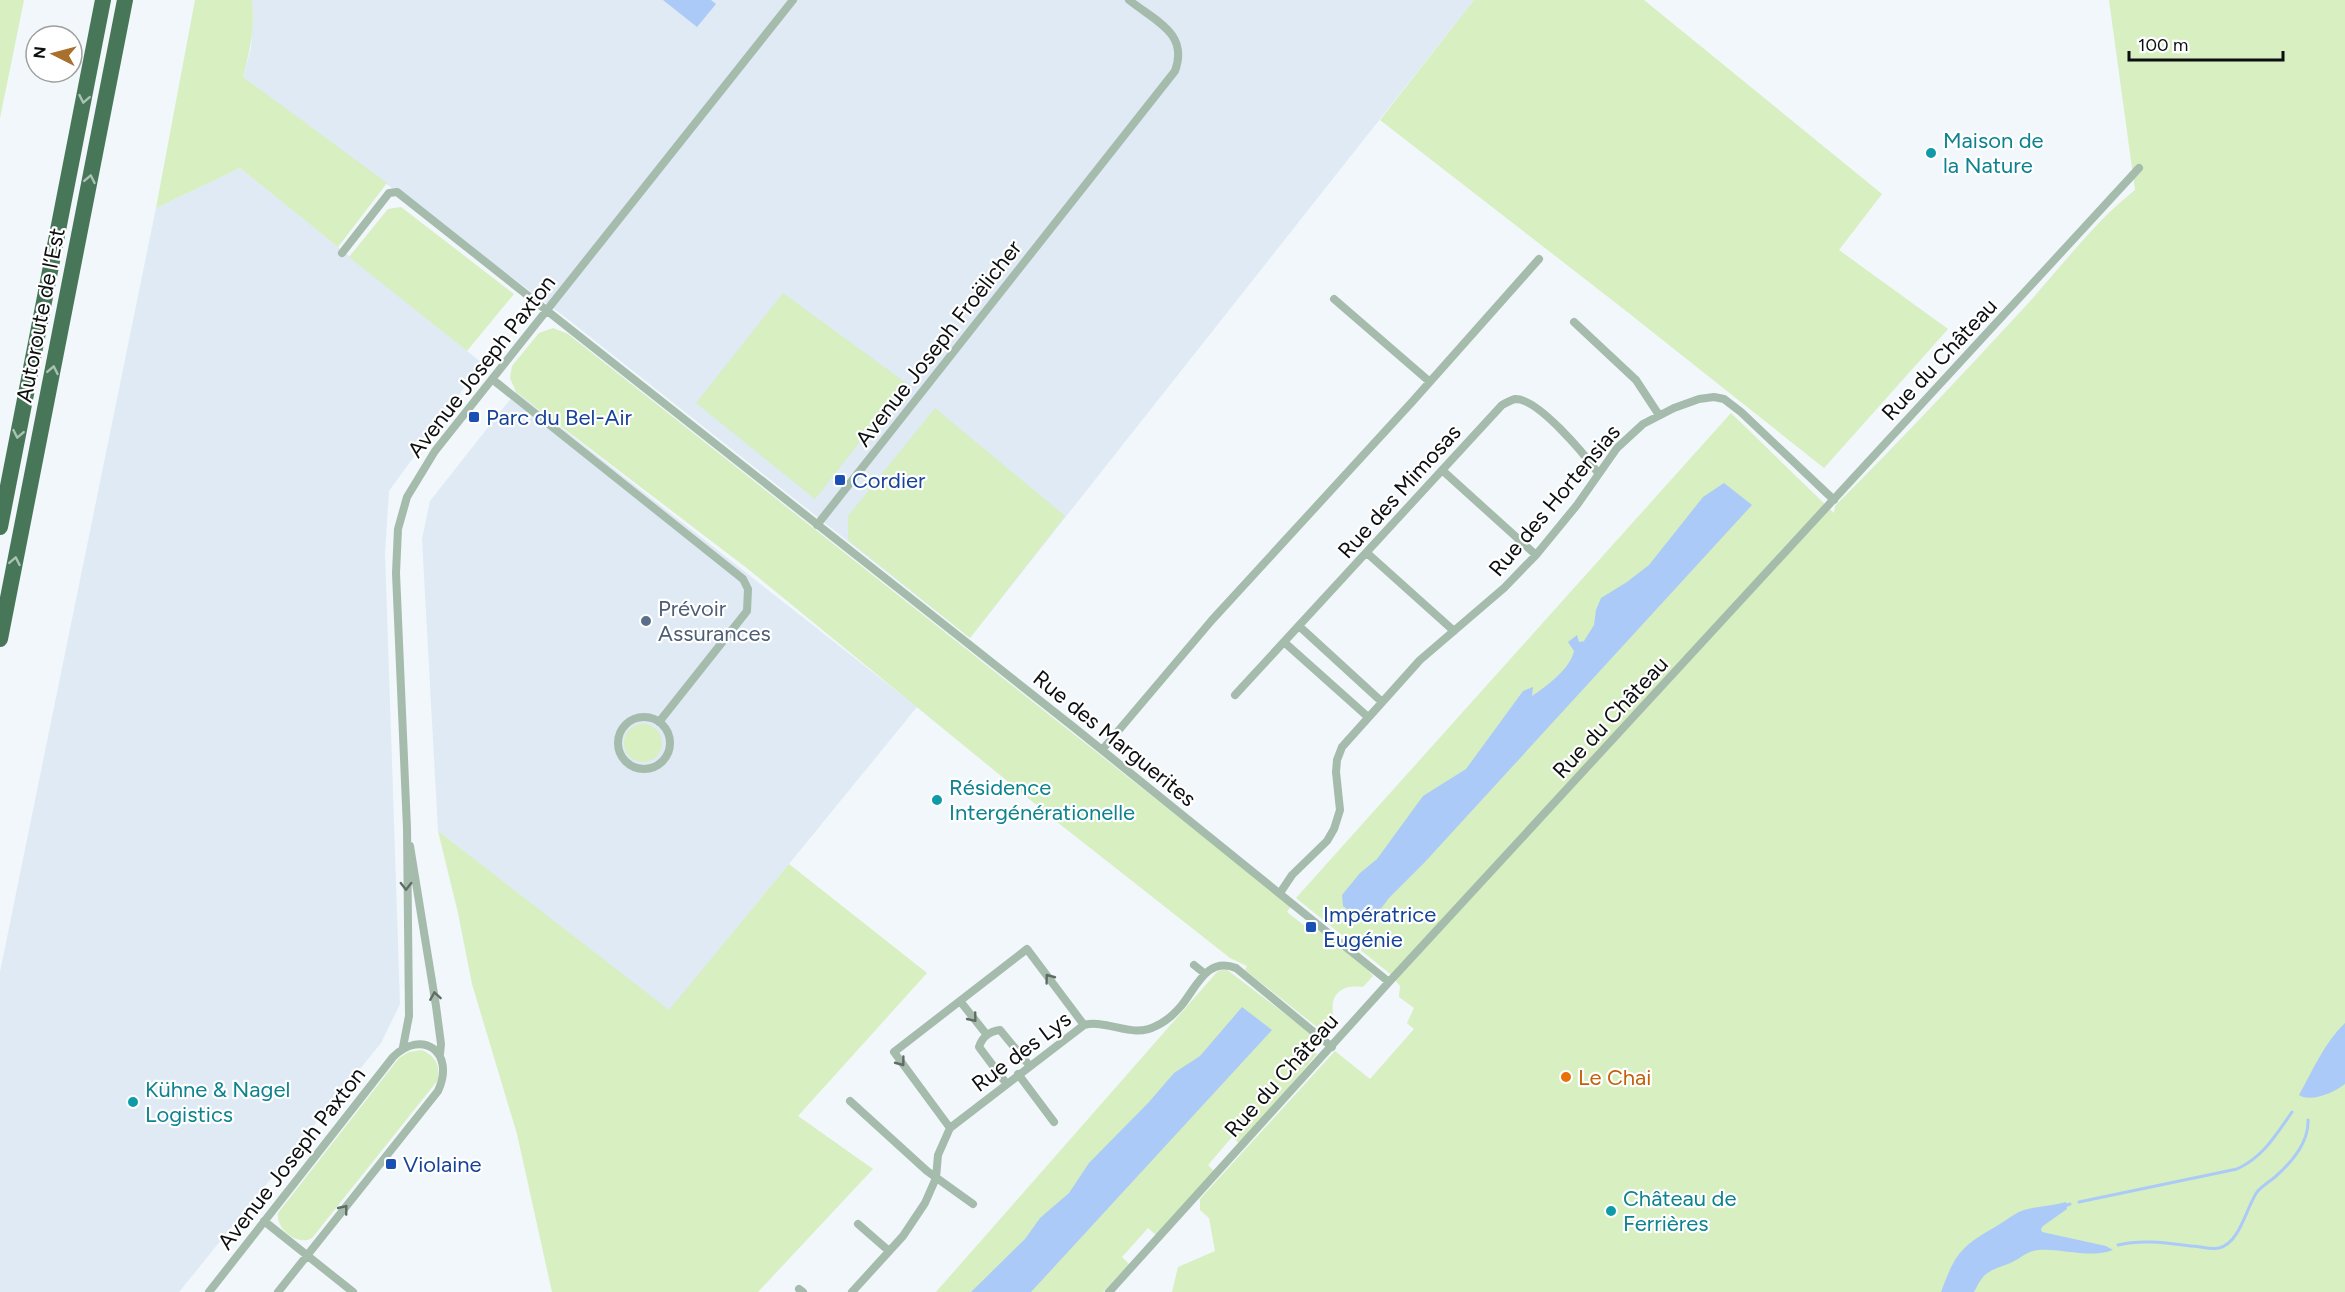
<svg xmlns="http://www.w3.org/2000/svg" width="2345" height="1292" font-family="Figtree,sans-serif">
  <rect width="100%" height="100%" fill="#f1f7fb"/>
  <path fill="#dfeaf4" d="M252,0H1474L970,638L565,317L243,77L251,48L253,13Z
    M240,168L482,363L389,491L385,553L400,1004L381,1043L179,1292H0V972L156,208Z
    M516,392L917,707L669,1011L438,831L422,539L430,501Z"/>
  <path fill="#d7efc1" d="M0,0H24L0,118Z
    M195,0H252C255,27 250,51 243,77L387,183L338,247L240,168L156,208Z
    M1474,0H1644L1882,194L1839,250L1948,329L1824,468L1621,307L1380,120Z
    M2109,0H2345V1292H1172L1178,1267L1215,1251L1209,1218L1200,1210V1199L1335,1051L1370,1079L1414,1029L1407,1023L1414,1008L1399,997L1400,986L1389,973L1296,898L1731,413L1834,513L1835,506C1899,442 1961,376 2022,310C2059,270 2092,224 2135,190Z
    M401,207L514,294L467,351L349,257L388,209Z
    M783,293L906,383L815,499L696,403Z
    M553,328L568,334L1291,906L1287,912L1315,934L1319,930L1365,966L1373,976L1363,987C1341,984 1328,995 1334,1018L1322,1031L1245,970L1247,966L1230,958L1061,825L748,569L516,392L510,378L512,366L539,333Z
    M935,408L1065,516L970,638L848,540V516Z
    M624 743a19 19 0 1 1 38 0a19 19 0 1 1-38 0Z
    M438,831L669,1010L789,864L927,973L798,1116L873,1169L758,1292H552L517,1134L472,984L458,913Z
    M1226,969L1314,1036L1307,1045L1317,1054L1240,1144L1232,1137L1208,1165L1215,1172L1156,1235L1148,1228L1122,1257L1129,1264L1103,1292H936L1218,971Z
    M422,1050C436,1057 440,1065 438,1080L312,1238C298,1247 275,1228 278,1213L399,1058L409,1052Z"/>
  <path fill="#accaf8" d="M663,0H711L716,4L697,27Z
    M1724,483L1752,505L1424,863L1389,898L1370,923L1367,924L1343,906L1342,895L1360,873L1377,859L1423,796L1466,769L1523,691L1533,687L1532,696C1547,686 1570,669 1574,651L1568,642L1577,635L1579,642L1584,641L1594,625L1596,610L1601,598L1627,582L1649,565L1703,497Z
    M1242,1007L1272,1030L1031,1292H971L1025,1239L1040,1218L1069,1193L1089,1163L1149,1102L1174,1073L1200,1056Z
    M2345,1023V1084C2335,1092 2311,1103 2299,1095C2313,1070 2324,1043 2345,1023Z
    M2066,1202L2067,1209L2043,1226L2041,1229L2042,1232L2106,1246L2113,1250C2089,1259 2062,1248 2038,1250C2026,1251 2019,1260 2008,1264C1987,1272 1985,1271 1974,1292H1941C1956,1251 1962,1246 2000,1224C2008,1219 2015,1213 2024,1210C2038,1206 2052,1206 2066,1202Z"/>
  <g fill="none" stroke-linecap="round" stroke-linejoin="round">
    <path stroke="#accaf8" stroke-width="3" d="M2079,1202L2237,1169C2263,1157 2276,1135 2292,1112
      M2062,1207L2070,1204
      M2118,1245C2142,1239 2167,1243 2191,1246C2200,1246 2210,1250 2219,1248C2240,1243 2246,1208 2257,1192C2262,1186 2269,1182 2275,1177C2291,1163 2309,1143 2308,1120"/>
    <path stroke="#a5bbac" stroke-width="8" d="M342,253L389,193L397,192L1076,729L1389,982
      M1334,299L1430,382
      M1574,322L1636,380L1659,415
      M492,379L743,579L748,589L747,611L659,722
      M1442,470L1536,555
      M817,525L1175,71C1189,33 1155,21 1129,0
      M1367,553L1454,631
      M1299,626L1382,702
      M1284,642L1368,717
      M1235,695L1502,405C1506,403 1511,400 1515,399C1538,398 1585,455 1598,473
      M618 743a26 26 0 1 1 52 0a26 26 0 1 1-52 0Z
      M1102,750L1212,620L1412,402L1539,259
      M410,846L436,1006L441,1044L440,1054
      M1280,893L1292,875L1327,841L1334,829L1340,810L1336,772L1337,760L1342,747L1420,660L1504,588L1536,555L1577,505L1617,448L1643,424L1674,408L1699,399L1714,397L1724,399L1741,412L1834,500
      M1194,965L1204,973
      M960,1001L987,1035
      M403,1047L409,1016L407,828L396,573L398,529L407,497L435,451L793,0
      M1018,1074L1054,1122
      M1006,1083L979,1047C982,1037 990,1031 1000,1030L1029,1065
      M850,1101L927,1171L973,1204
      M950,1128L894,1052L1027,949L1084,1025
      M264,1221L353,1292
      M858,1224L889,1251
      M799,1289L803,1292
      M209,1292L393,1057C422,1028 456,1052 438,1091L278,1292
      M852,1292L903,1236L925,1203L936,1178L938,1155L950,1128L1084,1025C1108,1019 1132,1039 1156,1026C1165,1022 1175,1013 1181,1006C1196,988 1207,956 1236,968L1332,1047
      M1109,1292L1389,982L2139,168"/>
    <path stroke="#477758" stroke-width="16" d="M0,527L103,0
      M0,639L125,0"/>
  </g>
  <defs><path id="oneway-chevron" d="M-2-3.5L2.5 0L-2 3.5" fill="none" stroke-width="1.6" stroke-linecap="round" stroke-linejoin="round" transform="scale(1.5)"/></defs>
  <g stroke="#acc2b4">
    <use href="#oneway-chevron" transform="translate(84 99) rotate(101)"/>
    <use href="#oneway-chevron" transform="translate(90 179) rotate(-79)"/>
    <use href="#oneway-chevron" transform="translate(53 370) rotate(-79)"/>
    <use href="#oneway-chevron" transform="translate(18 434) rotate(101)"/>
    <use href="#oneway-chevron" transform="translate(15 561) rotate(-79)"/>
  </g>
  <g stroke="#606d65">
    <use href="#oneway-chevron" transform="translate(406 886) rotate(90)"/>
    <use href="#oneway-chevron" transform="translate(1049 978) rotate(-127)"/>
    <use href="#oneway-chevron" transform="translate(435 996) rotate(-99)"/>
    <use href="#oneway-chevron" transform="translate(973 1018) rotate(51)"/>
    <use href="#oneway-chevron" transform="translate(901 1062) rotate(53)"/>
    <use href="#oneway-chevron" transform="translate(344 1209) rotate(-51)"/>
  </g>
  <g fill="#0f9aa8" stroke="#fff" stroke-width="2">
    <circle cx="1931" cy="153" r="6"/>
    <circle cx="937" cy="800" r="6"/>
    <circle cx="133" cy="1102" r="6"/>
    <circle cx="1611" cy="1211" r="6"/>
  </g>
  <g fill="#1a4fb4" stroke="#fff" stroke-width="2">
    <rect x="468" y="411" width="12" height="12" rx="3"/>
    <rect x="834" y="474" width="12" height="12" rx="3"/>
    <rect x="1305" y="921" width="12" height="12" rx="3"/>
    <rect x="385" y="1158" width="12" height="12" rx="3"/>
  </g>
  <circle fill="#5c6f8a" stroke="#fff" stroke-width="2" cx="646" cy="621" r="6"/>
  <circle fill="#e8710a" stroke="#fff" stroke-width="2" cx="1566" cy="1077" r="6"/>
  <g text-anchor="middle" stroke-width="4.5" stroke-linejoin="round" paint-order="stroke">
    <g font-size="22" fill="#0d838f" stroke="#fff" text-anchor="start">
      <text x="1943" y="148">Maison de<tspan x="1943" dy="25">la Nature</tspan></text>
      <text x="949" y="795">Résidence<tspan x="949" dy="25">Intergénérationelle</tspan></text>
      <text x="145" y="1097">Kühne &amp; Nagel<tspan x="145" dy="25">Logistics</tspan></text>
      <text x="1623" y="1206">Château de<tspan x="1623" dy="25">Ferrières</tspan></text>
    </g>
    <g font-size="22" fill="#0c0e0f" stroke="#fff">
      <text transform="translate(40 315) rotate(-79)" y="8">Autoroute de l’Est</text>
      <text transform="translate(938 343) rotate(-52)" y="8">Avenue Joseph Froëlicher</text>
      <text transform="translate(1939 359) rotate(-47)" y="8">Rue du Château</text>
      <text transform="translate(481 366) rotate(-52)" y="8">Avenue Joseph Paxton</text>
      <text transform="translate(1399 491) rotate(-48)" y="8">Rue des Mimosas</text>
      <text transform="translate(1554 500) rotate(-50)" y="8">Rue des Hortensias</text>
      <text transform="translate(1610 717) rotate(-47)" y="8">Rue du Château</text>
      <text transform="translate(1115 738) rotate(39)" y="8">Rue des Marguerites</text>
      <text transform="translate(1021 1051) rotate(-37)" y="8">Rue des Lys</text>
      <text transform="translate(1281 1075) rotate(-48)" y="8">Rue du Château</text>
      <text transform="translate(291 1158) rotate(-52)" y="8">Avenue Joseph Paxton</text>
    </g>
    <g font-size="22" fill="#164399" stroke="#fff" text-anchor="start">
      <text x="486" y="425">Parc du Bel-Air</text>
      <text x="852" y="488">Cordier</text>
      <text x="1323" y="922">Impératrice<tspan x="1323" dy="25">Eugénie</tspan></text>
      <text x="403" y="1172">Violaine</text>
    </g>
    <g font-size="22" fill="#4e5e75" stroke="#fff" text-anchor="start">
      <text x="658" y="616">Prévoir<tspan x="658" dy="25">Assurances</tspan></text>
    </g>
    <g font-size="22" fill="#c56008" stroke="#fff" text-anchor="start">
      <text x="1578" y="1085">Le Chai</text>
    </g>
  </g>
  <g transform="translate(54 54) rotate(276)"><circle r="28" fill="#ffffff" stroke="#9e9f9f" stroke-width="1.5"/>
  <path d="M0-4.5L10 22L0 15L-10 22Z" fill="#a86f2d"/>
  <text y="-9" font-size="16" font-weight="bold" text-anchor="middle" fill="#0c0e0f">N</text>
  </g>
  <path d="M2129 51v9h154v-9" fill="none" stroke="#0c0e0f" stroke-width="3"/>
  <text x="2138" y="51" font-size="18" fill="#0c0e0f" stroke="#ffffff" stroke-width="4.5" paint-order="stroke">100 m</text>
</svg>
